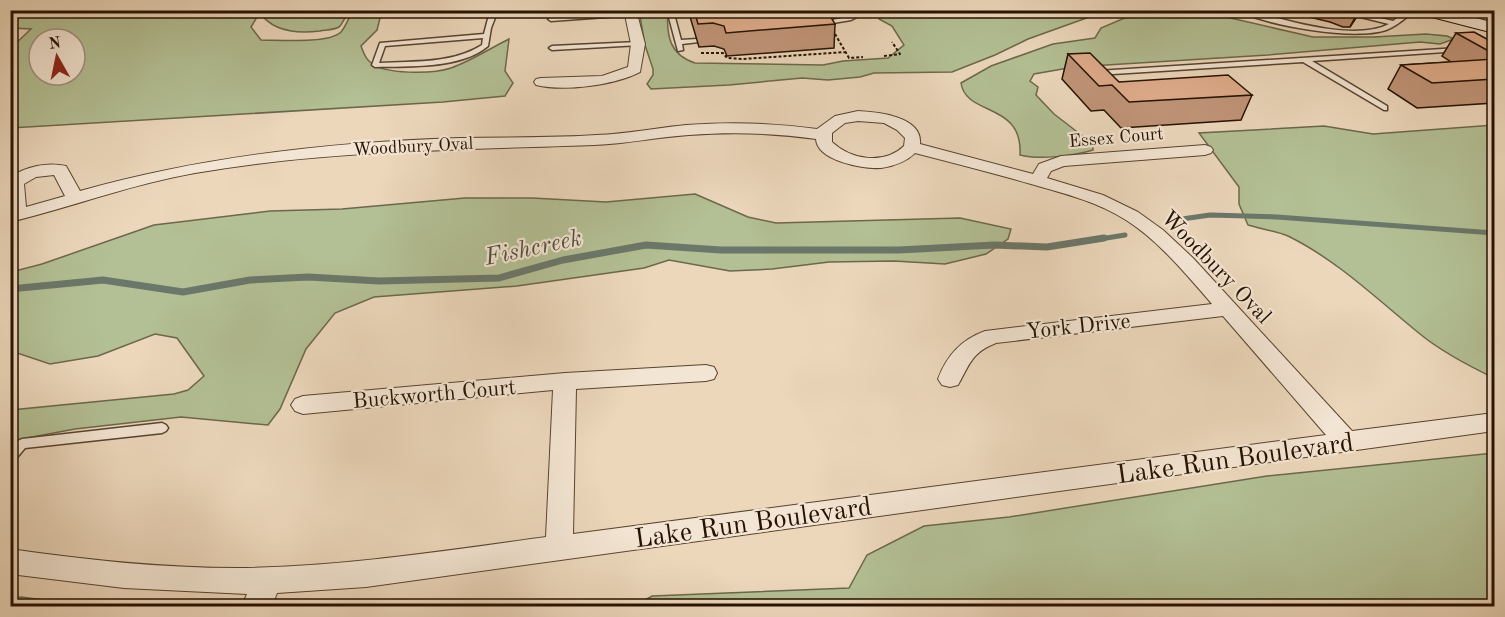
<svg xmlns="http://www.w3.org/2000/svg" width="1505" height="617" font-family="'Old Standard TT',serif">
  <rect width="100%" height="100%" fill="#ecd7bb"/>
  <filter id="stains"><feTurbulence type="fractalNoise" baseFrequency=".00333" numOctaves="4"/><feColorMatrix values="0 0 0 0 .2 0 0 0 0 .09 0 0 0 0 .02 0 0 0 .5 -.17"/></filter>
  <radialGradient id="worn" r=".72"><stop offset=".6" stop-color="#630" stop-opacity="0"/><stop offset="1" stop-color="#630" stop-opacity=".3"/></radialGradient>
  <path fill="#b3bf94" stroke="#6c684a" stroke-width="1.5" fill-rule="evenodd" d="M39,10L256,11L257,17L251,27L261,40C278,40 329,44 341,32C346,26 349,17 353,11L382,10L377,30L361,46C363,51 365,58 370,62C384,75 433,74 451,68C471,61 489,49 509,39L505,71L513,83L505,96L443,102L11,128V48L31,29L11,28V14ZM39,39H75V75H39Z
    M260,11L349,10V11C346,15 343,23 339,27C334,30 326,30 320,31C297,34 273,32 259,12Z
    M639,11H668C666,36 670,55 695,63L823,65L843,61L888,58L904,45L892,26L879,19L878,11H1106L1028,39L995,55L952,72L874,73L860,77L828,80L802,78L729,85L651,89L647,84L653,75V69L645,45Z
    M1141,11H1200L1313,37H1374L1426,34L1447,36L1454,39L1440,44L1420,42L1268,55L1074,67L1034,74L1030,81L1038,87L1036,95L1054,114L1093,144V150C1074,156 1039,160 1020,155C1023,101 966,117 961,83L991,66L1053,44L1095,38L1101,28Z
    M1494,125V378C1469,366 1442,352 1420,334C1378,300 1337,260 1288,236C1276,231 1261,229 1248,225L1239,204V187L1199,133L1324,126L1373,134Z
    M695,194L748,217L776,223L960,218L1011,229L1008,239L986,254L945,264L894,261L829,262L772,269L730,271L669,260L644,268L517,286L374,297L335,313L306,349L280,409L268,425L181,417L75,429L11,441V410L174,394L188,390L204,376L177,338L155,334L98,356L50,364L11,351V272L42,264L154,225L270,211L342,209L465,198H532L606,202Z
    M1494,453V606H634L652,596L849,588L867,555L924,526L1009,517L1267,476Z
    M21,597L91,606H11V599Z"/>
  <g fill="none" stroke-linecap="round" stroke-linejoin="round">
    <path stroke="#6b776a" stroke-width="5" d="M1168,221L1210,215L1277,217L1494,233
      M1094,240L1125,235"/>
    <path stroke="#6b776a" stroke-width="7" d="M10,289L103,280L183,292L250,280L308,277L379,281L499,278L563,260L646,245L721,250H899L994,245L1047,247L1104,238"/>
    <g stroke="#58432f" stroke-width="3">
      <path id="service" d="M473,10H498L491,28L488,46C461,69 409,66 375,67L372,65L380,43L484,34L489,15ZM483,38L482,45C452,64 414,61 379,63L385,46Z
        M667,10H673L681,40L697,39L700,41L699,42L682,44L683,50L678,51Z
        M862,10H871L851,20L821,25L818,23L847,17Z
        M1235,10C1250,10 1263,15 1277,18C1308,26 1359,39 1389,24L1332,10H1346L1393,21L1403,14V10H1409V15C1402,21 1394,27 1386,30C1351,41 1268,25 1235,10Z
        M631,12L634,14L633,15L551,21L548,19L551,17Z
        M638,42L640,43V45L552,50L549,48L552,46Z
        M1458,48L1460,49V51L1312,61L1387,106V110H1384L1303,62L1097,75L1093,73L1097,71Z
        M162,423L166,425L168,428L166,431L162,433L25,448L14,461L10,462V448L18,441L22,439Z"/>
    </g>
    <g stroke="#58432f" stroke-width="2">
      <path id="minor" d="M624,10H636L645,44L640,72C615,85 564,92 536,85L534,82L536,79L541,78L602,76L628,67L631,44Z
        M858,111C877,112 923,116 920,144L1033,174L1039,164L1061,156L1205,145L1211,147L1213,150L1211,153L1205,155L1064,166L1051,171L1047,178L1103,195L1138,212L1163,230L1193,258L1352,431L1494,413V431L366,587L277,593L272,606H242L247,594L124,588L10,574V549C86,560 161,568 237,568C340,567 443,551 546,537L553,390L303,414L295,411L291,405L295,399L303,396L565,373L706,365L714,367L717,373L714,379L706,381L576,389L573,534L1326,435L1223,316L996,343C971,353 970,364 958,385L950,387L942,385L938,379C947,355 961,340 985,331L1212,304C1186,274 1160,242 1126,220C1098,202 1063,193 1031,184C993,173 954,163 915,153C906,162 894,166 881,168C863,169 817,161 816,139C774,133 731,132 689,135C657,137 626,144 594,145C461,150 327,150 195,173C132,184 72,207 10,222V178C25,166 48,162 66,166L80,191C204,156 332,142 460,138C505,137 551,138 596,135C626,134 656,128 686,125C730,122 774,123 817,129L835,116ZM858,121L884,123L897,130L905,138L904,146C884,165 851,160 832,142V133L845,123ZM54,175L65,196L26,207L24,184L36,177Z"/>
    </g>
    <g stroke="#261200" stroke-width="2">
      <path id="secondary" d="M1418,10H1448L1494,23V33L1420,14Z"/>
    </g>
    <path stroke="#261200" stroke-width="2" stroke-dasharray="3 2" stroke-linecap="butt" d="M835,34L849,58L863,57
      M701,53H723L727,58L743,59L846,52
      M884,56L900,54L892,42"/>
    <use href="#service" fill="#f3e5d3" fill-rule="evenodd"/>
    <use href="#minor" fill="#f3e5d3" fill-rule="evenodd"/>
    <use href="#secondary" fill="#f3e5d3" fill-rule="evenodd"/>
  </g>
  <path fill="#c09478" stroke="#261200" stroke-width="1.5" d="M688,10H731L732,12L743,15L835,24L834,48L727,56L724,49L714,46L699,47Z
    M1280,10H1360L1350,27H1343L1330,22Z
    M1456,33L1494,43V103L1417,108L1388,89L1401,65L1451,62L1442,56Z
    M1068,54L1119,82L1252,95L1241,120L1121,128L1104,110L1091,111L1062,79Z"/>
  <path fill="#9c7861" stroke="#261200" stroke-width="1.5" d="M1359,10H1360L1356,18L1350,27Z"/>
  <path fill="#dfac8b" stroke="#261200" stroke-width="1.5" d="M694,10H731L732,12H741L743,15L820,10L821,12H828L835,24L726,33L724,26L713,23L698,24Z
    M1343,10H1359L1357,14L1349,13Z
    M1474,32L1494,43V54L1456,33Z
    M1090,53L1119,82L1228,75L1252,95L1129,102L1112,85L1099,86L1068,54Z
    M1494,59V79L1432,83L1401,65Z"/>
  <g text-anchor="middle" stroke-width="4.5" stroke-linejoin="round" paint-order="stroke">
    <g font-size="18" fill="#261200" stroke="#f3e5d3">
      <text transform="translate(1116 137) rotate(-5)" y="6">Essex Court</text>
      <text transform="translate(413 146) rotate(-3)" y="6">Woodbury Oval</text>
    </g>
    <g font-size="22" fill="#261200" stroke="#f3e5d3">
      <text transform="translate(1217 266) rotate(46)" y="8">Woodbury Oval</text>
      <text transform="translate(1078 325) rotate(-6)" y="8">York Drive</text>
      <text transform="translate(434 393) rotate(-5)" y="8">Buckworth Court</text>
    </g>
    <g font-size="24" font-style="italic" fill="#4e4d3e" stroke="#f3e5d3">
      <text transform="translate(533 247) rotate(-12)" y="8">Fishcreek</text>
    </g>
    <g font-size="27" fill="#261200" stroke="#f3e5d3">
      <text transform="translate(1235 458) rotate(-8)" y="9">Lake Run Boulevard</text>
      <text transform="translate(753 522) rotate(-8)" y="9">Lake Run Boulevard</text>
    </g>
  </g>
  <rect width="1505" height="617" fill="none" stroke="#ecd7bb" stroke-width="36"/>
  <rect x="12" y="12" width="1481" height="593" fill="none" stroke="#261200" stroke-width="3"/>
  <rect x="18" y="18" width="1469" height="581" fill="none" stroke="#261200" stroke-width="1.5"/>
  <g transform="translate(57 57) rotate(351)"><circle r="28" fill="#f3e5d3" stroke="#a1917f" stroke-width="1.5"/>
  <path d="M0-4.5L10 22L0 15L-10 22Z" fill="#8f2418"/>
  <text y="-9" font-size="16" font-weight="bold" text-anchor="middle" fill="#261200">N</text>
  </g>
  <rect width="100%" height="100%" filter="url(#stains)"/>
  <rect width="100%" height="100%" fill="url(#worn)"/>
</svg>
